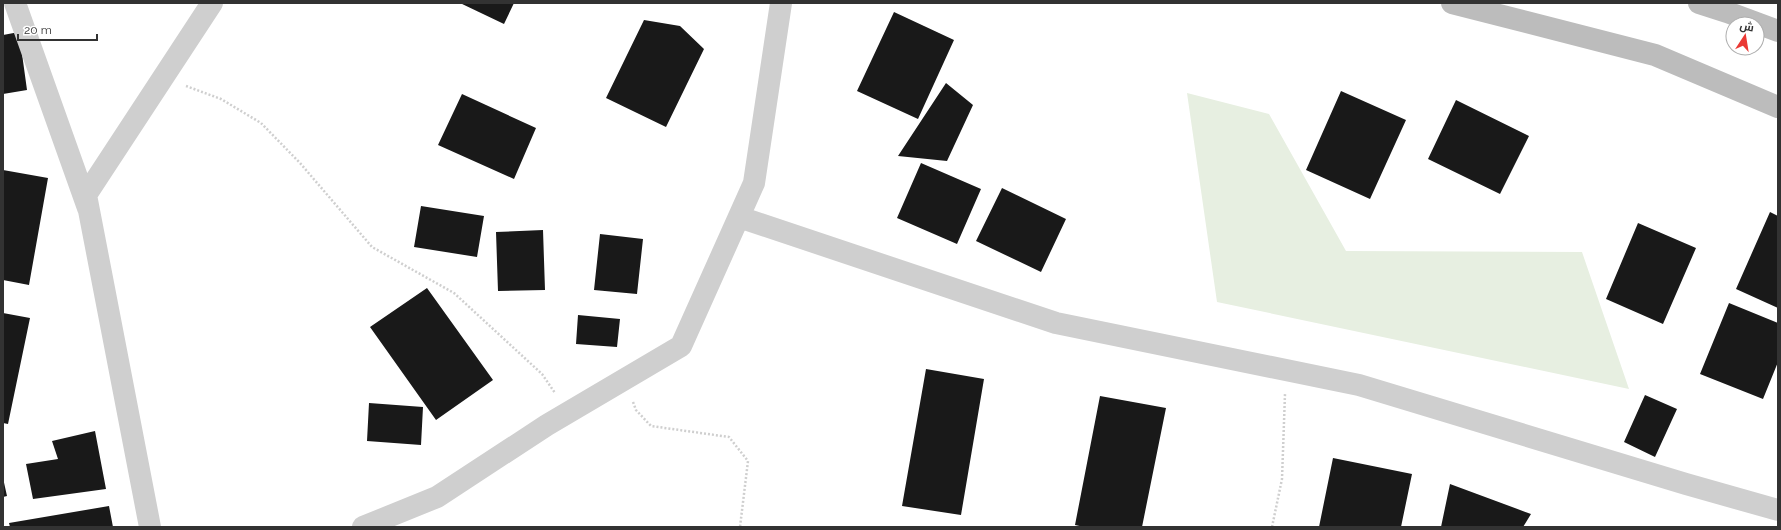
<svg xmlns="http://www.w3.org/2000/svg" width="1781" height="530" font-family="Raleway,Cairo,sans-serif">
  <rect width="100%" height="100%" fill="#fff"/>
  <path fill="#e7efe1" d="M1187,93L1269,114L1346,251L1582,252L1629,389L1217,302Z"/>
  <path fill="#191919" d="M460,3H514L504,24Z
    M894,12L954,40L918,119L857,91Z
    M644,20L680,26L704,49L666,127L606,98Z
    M19,32L27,90L3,94V35Z
    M946,83L973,105L947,161L898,156Z
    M1341,91L1406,120L1370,199L1306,170Z
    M462,94L536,128L514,179L438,145Z
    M1456,100L1529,136L1500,194L1428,159Z
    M921,163L981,189L957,244L897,218Z
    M3,170L48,178L29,285L3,280Z
    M1002,188L1066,219L1041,272L976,241Z
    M421,206L484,216L477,257L414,247Z
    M1770,212L1778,216V308L1736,289Z
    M1638,223L1696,248L1663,324L1606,299Z
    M543,230L545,290L498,291L496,232Z
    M600,234L643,239L637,294L594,290Z
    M427,288L493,380L436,420L370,327Z
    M1729,303L1778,323V362L1763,399L1700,374Z
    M3,313L30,318L8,424L3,423Z
    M578,315L620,319L617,347L576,344Z
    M926,369L984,379L961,515L902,506Z
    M1645,395L1677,409L1655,457L1624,442Z
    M1100,396L1166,408L1142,527H1084L1075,525Z
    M369,403L423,407L421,445L367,441Z
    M95,431L106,489L33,499L26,464L58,459L52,441Z
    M1333,458L1412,474L1401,527H1319Z
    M3,478L7,496L3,497Z
    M1450,484L1531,514L1523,527H1441Z
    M109,506L113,527H10L9,523Z"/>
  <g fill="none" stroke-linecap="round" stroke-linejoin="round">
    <path stroke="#cfcfcf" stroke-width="2.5" stroke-dasharray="2 2" stroke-linecap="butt" d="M186,86L221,99L261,123L300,163L372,247L454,293L542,374L555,393
      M633,402L636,410L651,426L729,437L748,461L740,527
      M1272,527L1282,479L1285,394"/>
    <path stroke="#cfcfcf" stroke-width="22" d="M15,3L88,208
      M739,217L1056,323L1359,385L1686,484L1778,510
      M150,527L86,195L212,3
      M363,527L437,497L547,425L681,346L754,183L781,3"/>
    <path stroke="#bcbcbc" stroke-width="22" d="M1452,3L1655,55L1778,107
      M1699,3L1727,12L1778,31"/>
  </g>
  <rect width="1781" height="530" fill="none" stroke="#323232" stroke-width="8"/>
  <g transform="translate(1745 36) rotate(12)"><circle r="19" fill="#ffffff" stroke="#adadad"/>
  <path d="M0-3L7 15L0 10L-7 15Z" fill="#ea3934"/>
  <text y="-6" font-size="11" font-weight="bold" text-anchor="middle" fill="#323232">ش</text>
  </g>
  <path d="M18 34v6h79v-6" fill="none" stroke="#323232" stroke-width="2"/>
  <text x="24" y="34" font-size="12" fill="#323232" stroke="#ffffff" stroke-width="3" paint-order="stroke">20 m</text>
</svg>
